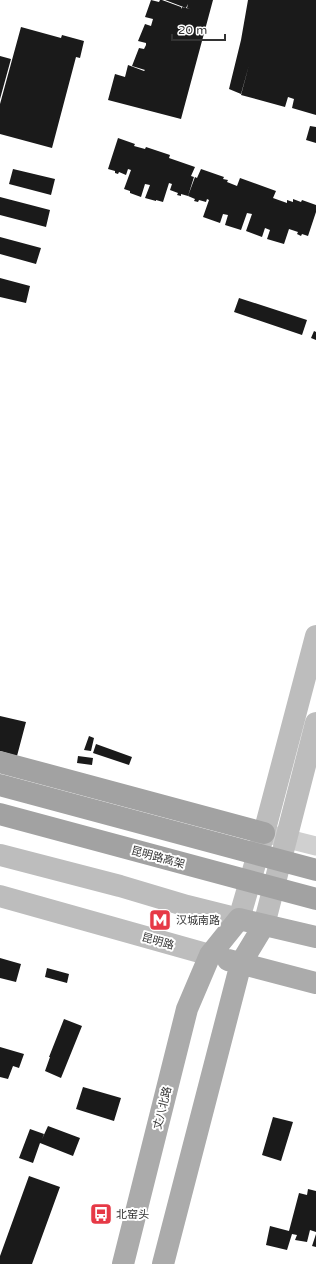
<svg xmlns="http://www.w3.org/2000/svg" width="316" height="1264" font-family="'Varela Round','Noto Sans SC',sans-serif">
  <rect width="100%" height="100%" fill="#fff"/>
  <path fill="#1a1a1a" d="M151,0L159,2L160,0H162L181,7V9L182,7L190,9L187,8L188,4L186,8L165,0H213L181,119L108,100L115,74L125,77L128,65L144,71L145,70L132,66L139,48L144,49L146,45V43L138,41L145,24L151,26L153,19L145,17Z
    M248,0H316V115L292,108L294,99L288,97L285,107L241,95L249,65L241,94L229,89L241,40Z
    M21,27L61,38L62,35L84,41L80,58L76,57L52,148L0,134V104Z
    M0,56L11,59L0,99Z
    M310,126L316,127V143L306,140Z
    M118,138L135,144L134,146L145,149L146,147L170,155L169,158L195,167L191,176L194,177L188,196L181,194V196L177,195L178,193L170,190L172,184L169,183L163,202L156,200V201L145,198L150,185L145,184L141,197L130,193V191L124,189L131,170L128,169L126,175L119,172L118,174L115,173V171L108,169Z
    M13,169L55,179L51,195L9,184Z
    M201,169L224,177L223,179L228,180L227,182L237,186L240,178L276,191L273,198L287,203V200L293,202V199L301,202L302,200L316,205V212L308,236L302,234L301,236L297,234L298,232L289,229L284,244L267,239L270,230L265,228L262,237L246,231L252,214L247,213L241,230L225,225L228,215L223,214L220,223L203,217L209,200L207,199L206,202L199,200L198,202L194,201L195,199L188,196L195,177L197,178Z
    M0,197L50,210L46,227L0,215Z
    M0,237L41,248L36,264L0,254Z
    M0,278L30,286L26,303L0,297Z
    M239,298L307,320L302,335L234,312Z
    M314,331L316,332V340L311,338Z
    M0,716L26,722L17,756L0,751Z
    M89,736L94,738L91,751L84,750Z
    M96,744L132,757L129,765L93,753Z
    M78,756L93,758L92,765L77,763Z
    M0,958L21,964L16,982L0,978Z
    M47,968L69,974L67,983L45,977Z
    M64,1019L82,1026L61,1078L45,1071L50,1057H49Z
    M0,1047L24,1054L19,1068L13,1066L8,1079L0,1077Z
    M83,1087L121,1098L114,1121L76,1109Z
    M273,1117L293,1122L281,1161L262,1155Z
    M48,1126L80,1138L73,1156L40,1143L33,1163L19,1158L30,1129L44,1134L42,1139Z
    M29,1176L60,1187L32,1264H0V1256Z
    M308,1189L316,1191V1232L310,1230L307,1242L295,1240L297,1235L292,1234L287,1250L266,1245L270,1226L289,1231L299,1193L307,1195Z
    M316,1234V1247L312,1246Z"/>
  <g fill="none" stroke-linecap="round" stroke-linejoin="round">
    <path stroke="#d0d0d0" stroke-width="19" d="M264,833L316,846"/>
    <path stroke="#bdbdbd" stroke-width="22" d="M0,855L120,886L187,906L239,919L264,833L316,636
      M0,896L210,955
      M264,925L316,723"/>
    <path stroke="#ababab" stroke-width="22" d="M228,960L316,983
      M123,1264L187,1009L210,955L239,919L316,937
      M163,1264L241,963L264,925"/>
    <path stroke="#a2a2a2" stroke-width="22" d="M0,762L264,833"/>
    <path stroke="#a2a2a2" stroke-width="22" d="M0,785L316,870
      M0,814L316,899"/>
  </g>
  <defs>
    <g id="metro-square" transform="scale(1.15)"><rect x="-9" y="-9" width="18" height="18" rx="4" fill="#e63946" stroke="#fff"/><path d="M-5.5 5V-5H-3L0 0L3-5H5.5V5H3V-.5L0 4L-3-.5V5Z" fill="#fff"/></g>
    <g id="bus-square" transform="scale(1.15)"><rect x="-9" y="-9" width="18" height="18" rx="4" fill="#e63946" stroke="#fff"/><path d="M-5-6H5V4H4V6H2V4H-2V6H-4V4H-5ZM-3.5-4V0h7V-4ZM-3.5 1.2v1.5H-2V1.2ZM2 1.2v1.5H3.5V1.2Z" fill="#fff"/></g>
  </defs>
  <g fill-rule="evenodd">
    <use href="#metro-square" x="160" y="920"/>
    <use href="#bus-square" x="101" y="1214"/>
  </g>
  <g text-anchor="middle" stroke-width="4" stroke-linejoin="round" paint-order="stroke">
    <g font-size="11" fill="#333" stroke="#fff">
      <text transform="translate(158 857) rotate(15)" y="4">昆明路高架</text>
      <text transform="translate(158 941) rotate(16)" y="4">昆明路</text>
      <text transform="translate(162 1108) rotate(-76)" y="4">丈八北路</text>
    </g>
    <g font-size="11" fill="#333" stroke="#fff" text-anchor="start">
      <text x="176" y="924">汉城南路</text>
      <text x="116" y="1218">北窑头</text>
    </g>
  </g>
  <path d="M172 34v6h53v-6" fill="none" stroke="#333333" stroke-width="2"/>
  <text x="178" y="34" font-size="12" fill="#333333" stroke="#ffffff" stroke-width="3" paint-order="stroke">20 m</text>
</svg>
